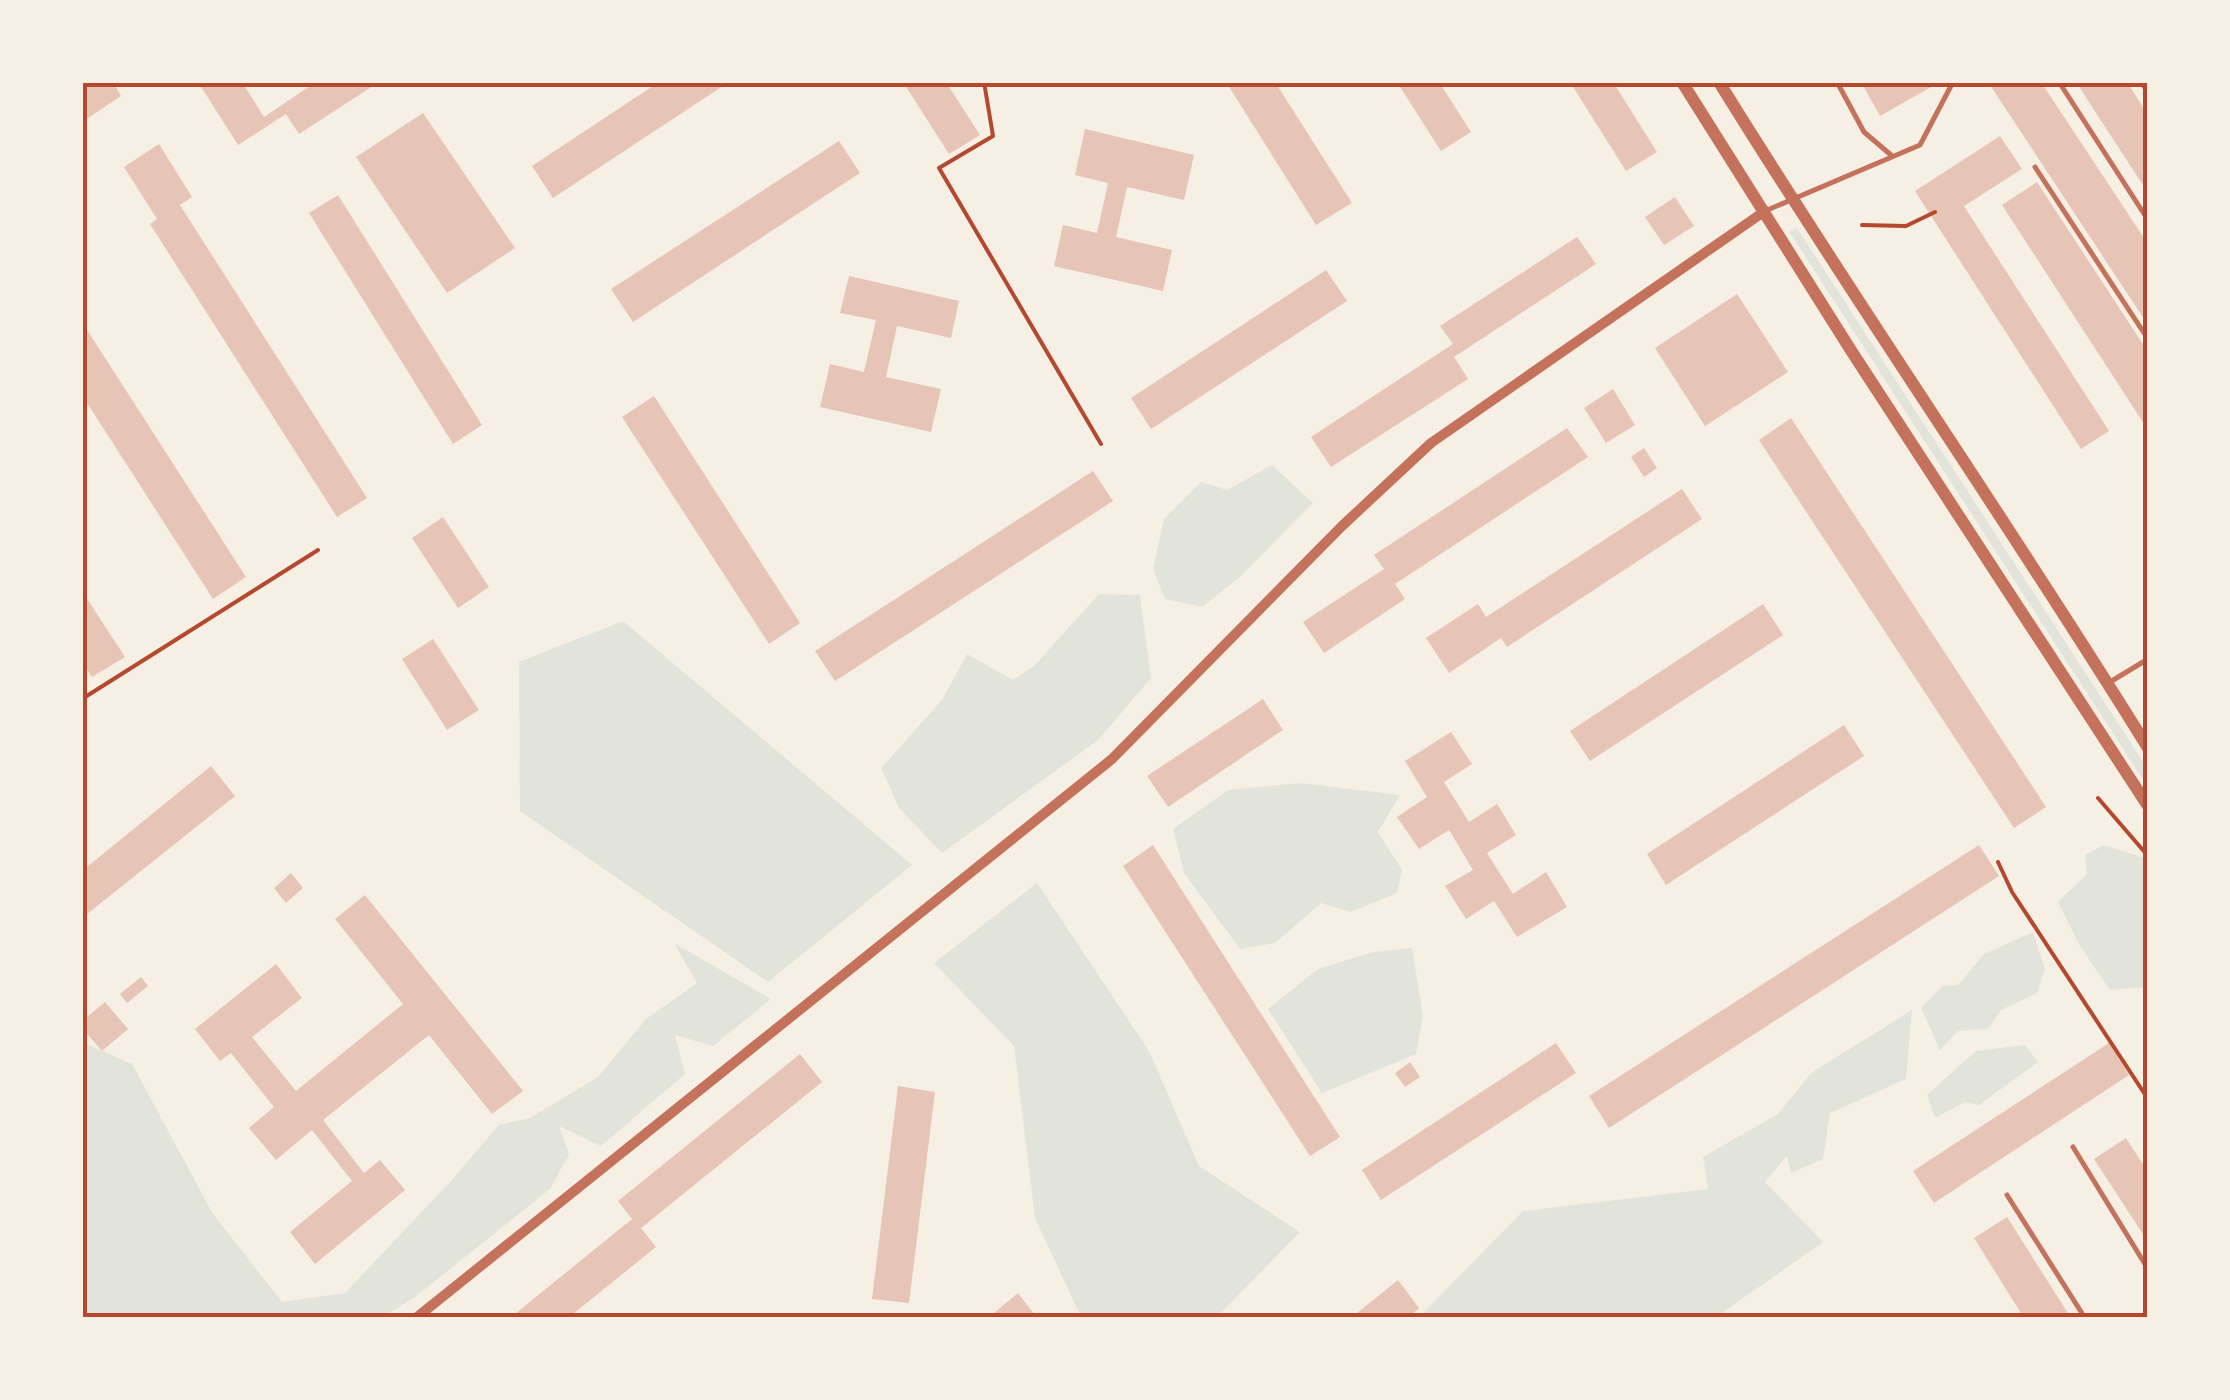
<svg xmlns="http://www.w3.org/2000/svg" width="2230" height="1400" font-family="'Playfair Display',serif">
  <rect width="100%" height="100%" fill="#f6efe4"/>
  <path fill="#e2e4dc" d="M1797,228L2147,768V786L1789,231Z
    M1272,465L1313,503L1242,575L1202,607L1165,599L1153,569L1164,519L1201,482L1227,490Z
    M1099,594L1140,595L1151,678L1098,740L942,853L899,808L881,768L942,700L967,654L1013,680L1035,665Z
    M623,621L912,865L768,982L520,811L519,662Z
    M1301,783L1400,795L1378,832L1402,870L1397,893L1351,912L1321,903L1275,943L1240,949L1184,873L1173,829L1228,790Z
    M2104,845L2147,859V987L2110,990L2080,946L2058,902L2087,874L2085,855Z
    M1037,883L1150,1053L1199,1166L1300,1232L1217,1317H1081L1035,1218L1014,1046L934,963Z
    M2033,932L2045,969L2037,993L2001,1010L1988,1029L1958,1031L1940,1050L1921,1008L1943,986L1958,985L1984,954Z
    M674,943L771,999L713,1046L675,1035L685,1074L601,1146L559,1126L569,1154L550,1189L415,1297L383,1317H85L82,1315V1042L132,1064L213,1214L282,1302L345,1293L450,1182L499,1125L530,1118L598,1077L646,1019L697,983Z
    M1412,948L1423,1016L1416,1054L1322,1093L1268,1009L1318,969L1373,952Z
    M1912,1010L1906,1079L1830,1113L1823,1159L1791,1173L1787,1156L1765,1182L1823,1242L1716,1317H1419L1523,1211L1708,1189L1703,1157L1778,1114L1811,1073Z
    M2025,1045L2038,1062L1979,1105L1965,1102L1935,1118L1927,1095L1976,1051Z"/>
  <path fill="#e6c5b7" d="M82,82H113L121,96L82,122Z
    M198,82H242L264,117L316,82H379L299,134L286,114L238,145Z
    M659,82H729L553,198L532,166Z
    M903,82H946L980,135L949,154Z
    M1226,82H1275L1352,203L1316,225Z
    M1397,82H1439L1471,132L1441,151Z
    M1570,82H1613L1657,152L1626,171Z
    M1861,82H1940L1880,116Z
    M1988,82H2041L2148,244V325Z
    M2076,82H2127L2148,115V193Z
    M423,113L515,248L447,293L356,157Z
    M1085,129L1194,155L1184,200L1127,187L1116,237L1172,250L1163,291L1054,266L1063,225L1097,233L1108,183L1075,175Z
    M2000,136L2022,169L1964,206L2109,431L2081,449L1915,191Z
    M839,141L860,173L633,322L611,289Z
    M159,144L192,197L180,205L367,498L337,517L150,224L157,219L124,167Z
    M2037,182L2148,352V430L2002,205Z
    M338,195L482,425L453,444L309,213Z
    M1675,197L1694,226L1664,245L1645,217Z
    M1577,237L1596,264L1454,357L1468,379L1331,467L1311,437L1453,344L1440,326Z
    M1326,270L1347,301L1151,429L1131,398Z
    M849,276L959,301L951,338L897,326L886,377L941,389L931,432L820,407L830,364L864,372L876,320L840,313Z
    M1737,294L1788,372L1705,426L1655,348Z
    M82,322L246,577L213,599L82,395Z
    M1613,389L1635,425L1606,443L1584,408Z
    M654,396L800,623L769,644L622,417Z
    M1791,418L2046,807L2014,828L1759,440Z
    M1567,428L1588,457L1395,584L1405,599L1324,653L1303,622L1384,569L1374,555Z
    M1644,448L1657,468L1644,477L1631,457Z
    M1093,471L1113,501L835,681L815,651Z
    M1682,489L1702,519L1507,647L1501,638L1449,673L1426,638L1478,604L1486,617Z
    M443,517L489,587L458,608L412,538Z
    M82,591L125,657L92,677L82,662Z
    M1763,604L1783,635L1590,761L1570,731Z
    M433,639L479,710L447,730L402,659Z
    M1263,699L1283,730L1168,807L1147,776Z
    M1844,725L1864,756L1666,885L1647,854Z
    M1451,732L1472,764L1444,782L1469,822L1497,804L1516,835L1487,853L1513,894L1546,872L1567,907L1517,937L1494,901L1466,919L1445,886L1473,870L1449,830L1419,849L1397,817L1427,797L1405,761Z
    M211,766L235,796L82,918V871Z
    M1153,845L1340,1137L1310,1156L1123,866Z
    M1979,845L1999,876L1609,1128L1589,1096Z
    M291,873L303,888L286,903L274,888Z
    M365,895L523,1091L492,1114L429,1035L323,1120L364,1173L380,1160L405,1190L315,1264L290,1232L352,1181L312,1130L276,1160L249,1128L274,1107L231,1053L220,1061L195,1029L276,964L302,998L252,1037L296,1091L403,1004L335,919Z
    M141,977L148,986L127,1003L120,994Z
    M105,1002L128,1029L102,1051L82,1028V1021Z
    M1556,1043L1576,1073L1381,1200L1362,1170Z
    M2109,1043L2129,1075L1934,1203L1913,1171Z
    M800,1054L822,1082L641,1228L656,1247L568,1318H510L632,1219L618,1201Z
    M1410,1062L1420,1077L1405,1087L1395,1073Z
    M898,1086L935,1092L909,1303L872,1299Z
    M2126,1138L2148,1172V1242L2094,1159Z
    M2007,1217L2071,1318H2024L1974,1238Z
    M1398,1280L1419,1308L1408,1318H1351Z
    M1018,1293L1037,1318H988Z"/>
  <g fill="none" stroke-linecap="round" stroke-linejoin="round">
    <path stroke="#b5482f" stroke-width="4" d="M984,82L993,136L939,168L1101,444
      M1862,225L1906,226L1935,212
      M82,699L318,550
      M2098,798L2148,856
      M1998,862L2012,892L2148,1099"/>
    <path stroke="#c5725c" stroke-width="5" d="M1837,82L1864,132L1891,155
      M2059,82L2148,220
      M2141,82L2148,92
      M2035,167L2148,339
      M1765,211L1920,145L1953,82
      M2110,682L2148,659
      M2073,1147L2148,1269
      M2007,1195L2085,1318"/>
    <path stroke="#c5725c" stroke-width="10" d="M416,1318L1112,759L1342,526L1431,443L1765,211"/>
    <path stroke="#c5725c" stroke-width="12" d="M1682,82L1852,352L2148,806
      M1719,82C1858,307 2009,523 2148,748"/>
  </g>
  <rect width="2230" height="1400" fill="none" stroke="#f6efe4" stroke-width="170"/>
  <rect x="85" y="85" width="2060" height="1230" fill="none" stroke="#b5482f" stroke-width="4"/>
</svg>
